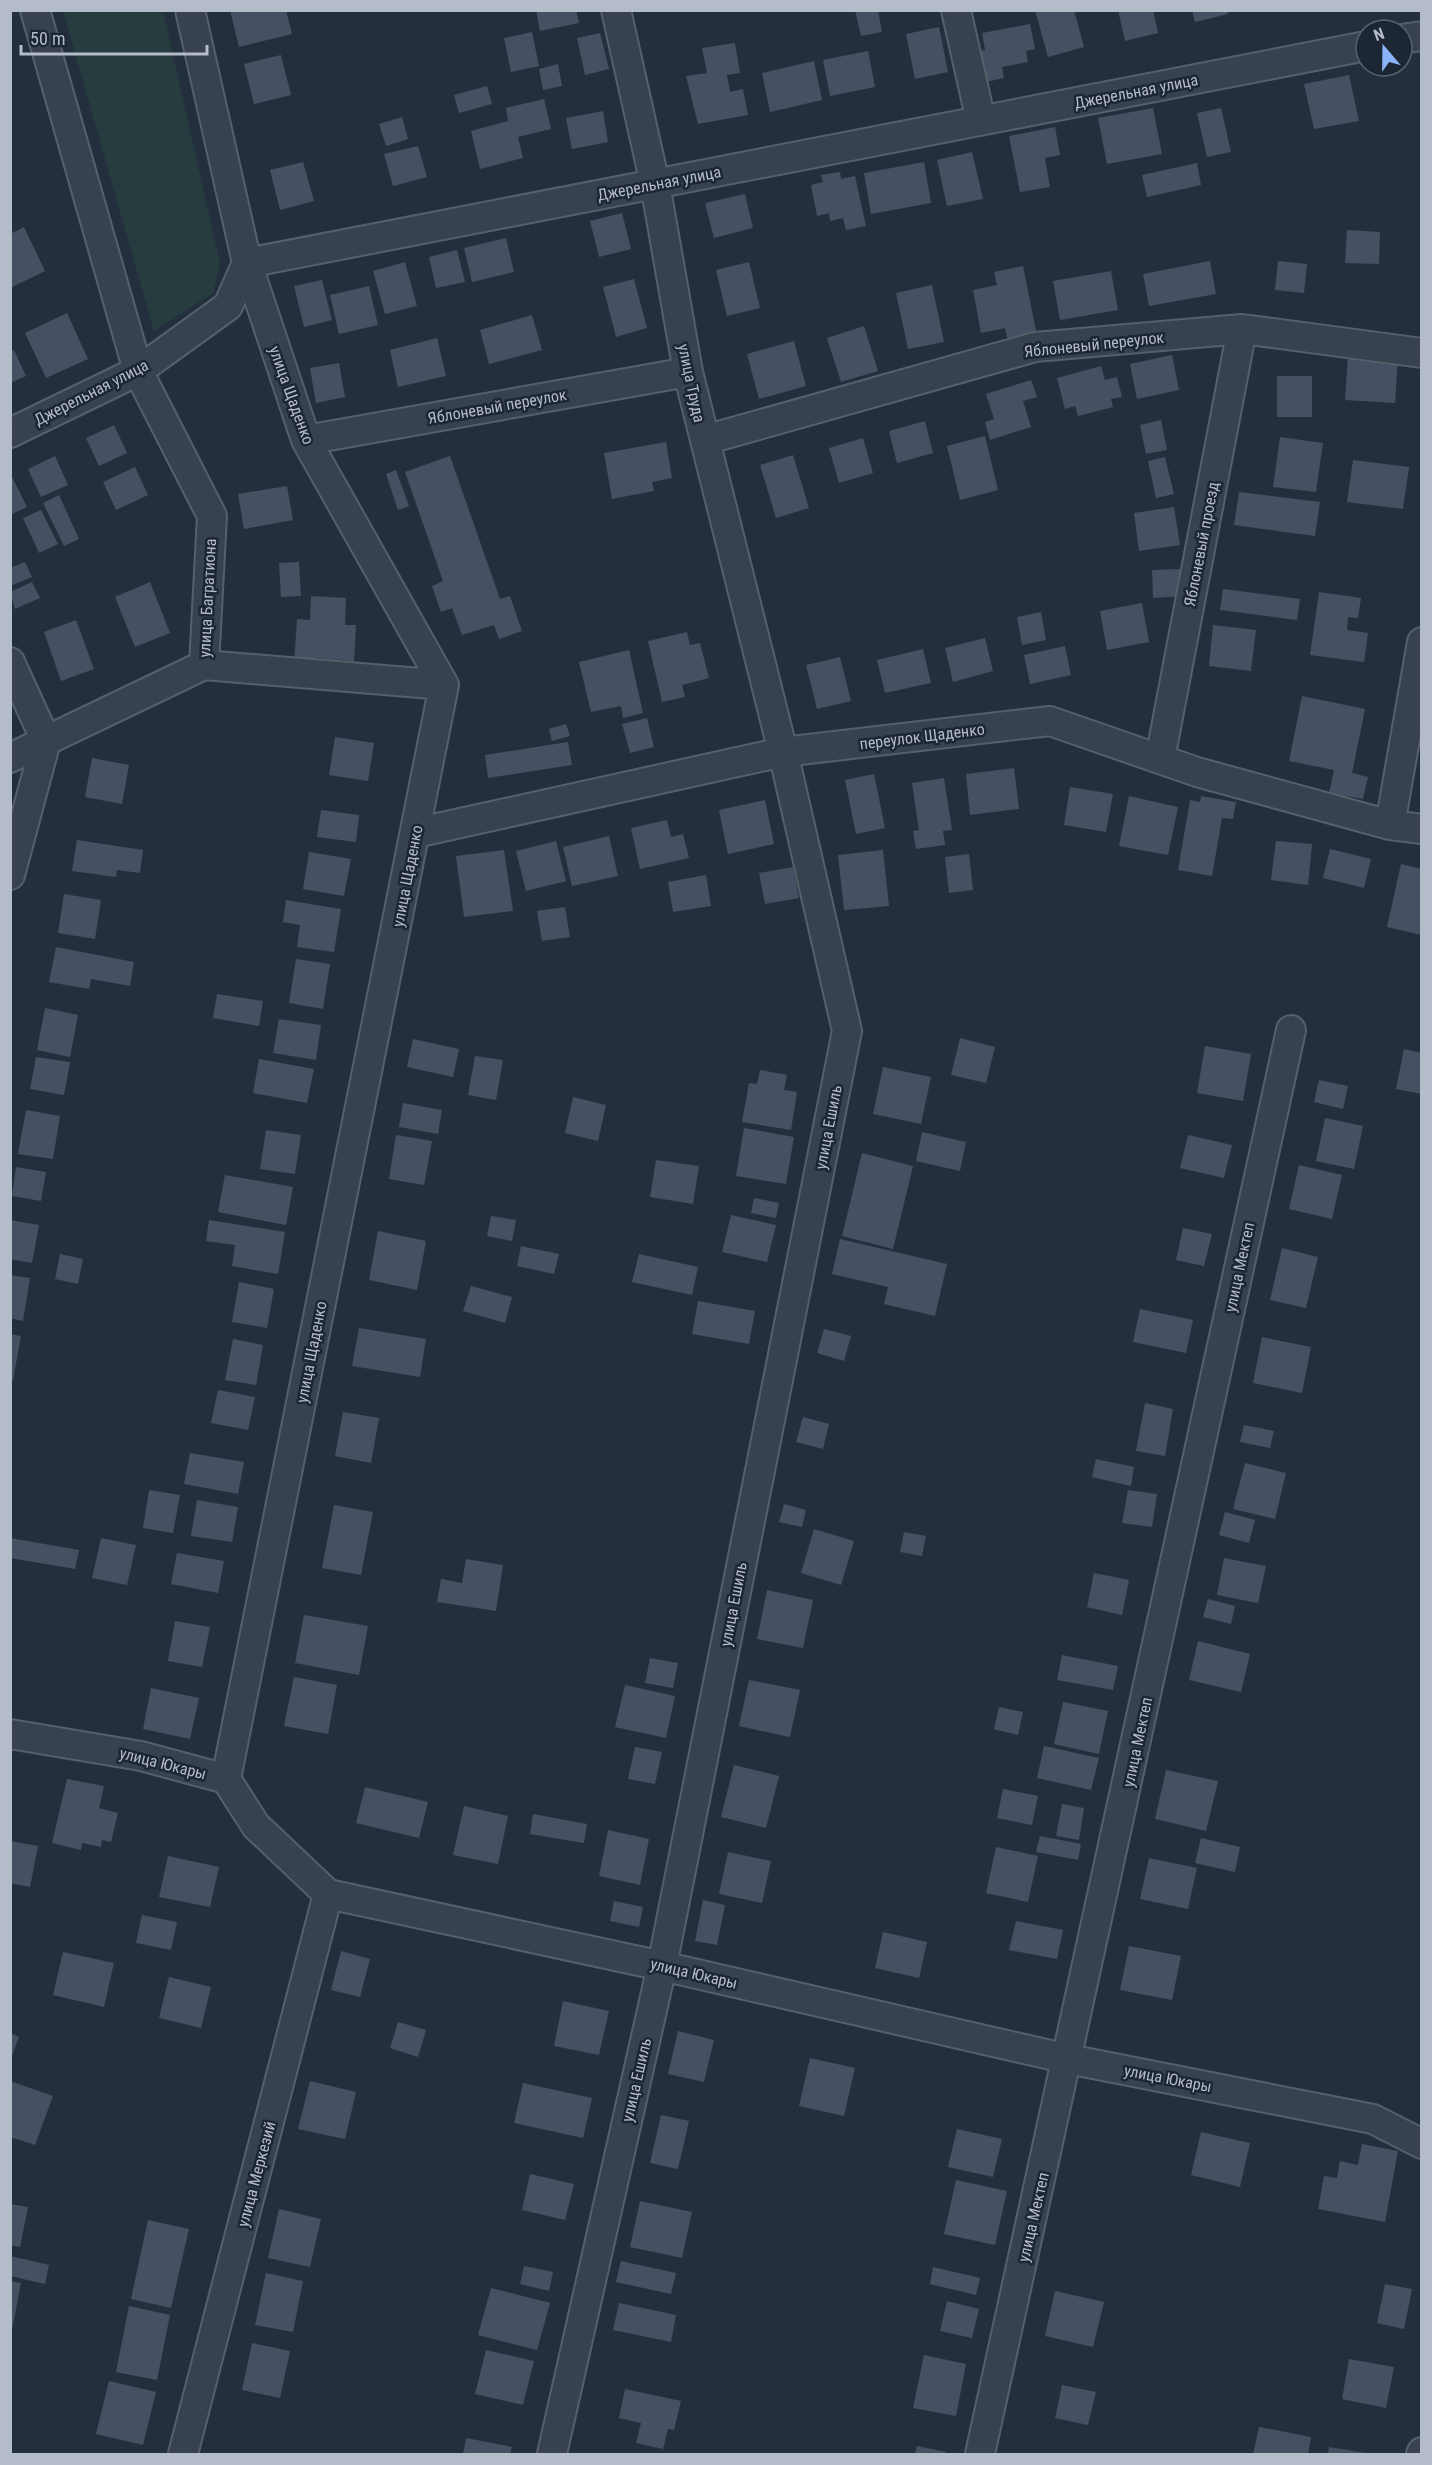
<svg xmlns="http://www.w3.org/2000/svg" width="1432" height="2465" font-family="'Roboto Condensed',sans-serif">
  <rect width="100%" height="100%" fill="#242f3e"/>
  <path fill="#263c3f" d="M63,11H163L220,263L213,293L154,331Z"/>
  <path fill="#455162" d="M230,10H286L292,34L239,47Z
    M536,10H576L579,23L540,31Z
    M855,10H878L882,32L861,36Z
    M1035,10H1074L1084,47L1048,57Z
    M1118,10H1153L1158,33L1125,41Z
    M1192,10H1227L1228,14L1195,22Z
    M1030,24L1035,49L1026,51L1028,62L1002,67L1004,78L981,83L975,52L985,50L982,33Z
    M939,27L948,72L915,79L906,34Z
    M532,32L539,66L511,72L504,38Z
    M600,33L609,69L585,75L577,38Z
    M735,43L740,73L727,75L730,92L743,89L748,115L698,124L686,76L707,73L702,48Z
    M868,51L875,87L830,96L823,60Z
    M281,55L291,95L254,104L244,64Z
    M814,61L822,100L770,112L762,73Z
    M558,64L562,86L543,90L539,69Z
    M1349,75L1359,121L1314,129L1304,84Z
    M487,86L492,104L459,113L454,95Z
    M544,99L551,129L518,137L523,158L480,169L471,131L508,121L506,108Z
    M1153,108L1162,154L1107,164L1098,118Z
    M1221,108L1231,152L1207,157L1197,113Z
    M603,111L608,142L572,149L566,118Z
    M402,117L408,139L386,146L379,124Z
    M1055,127L1060,155L1045,158L1050,187L1020,192L1009,136Z
    M418,146L427,177L393,186L384,154Z
    M972,152L983,199L947,206L937,160Z
    M303,162L314,201L280,210L270,170Z
    M924,162L931,203L871,214L864,173Z
    M1197,163L1201,185L1147,197L1142,175Z
    M840,172L841,179L855,176L866,226L846,230L843,218L830,221L829,213L817,216L811,185L823,182L821,175Z
    M745,194L753,228L714,238L705,203Z
    M622,213L631,249L599,257L590,221Z
    M24,227L45,271L10,288V234Z
    M1347,230L1380,232L1379,264L1345,263Z
    M506,238L514,272L472,282L464,248Z
    M457,250L465,282L436,288L429,257Z
    M1210,261L1216,294L1149,306L1143,274Z
    M1278,261L1307,264L1304,293L1275,290Z
    M405,262L417,306L385,314L373,271Z
    M749,262L760,308L727,316L716,270Z
    M1023,266L1037,336L1008,342L1005,328L981,333L973,290L997,285L994,272Z
    M1111,271L1118,310L1060,320L1053,281Z
    M634,279L647,328L616,337L603,287Z
    M322,280L332,320L304,327L294,286Z
    M932,285L944,342L908,349L896,293Z
    M369,286L378,325L339,334L330,295Z
    M67,313L88,359L46,378L25,333Z
    M532,315L542,350L489,364L480,330Z
    M864,326L878,371L841,382L827,338Z
    M437,338L446,376L398,387L390,350Z
    M794,341L806,386L759,399L747,354Z
    M14,350L26,376L10,383V352Z
    M1172,355L1179,390L1137,399L1130,364Z
    M1348,355L1398,358L1395,403L1345,400Z
    M339,363L345,397L316,403L310,368Z
    M1101,366L1105,380L1117,377L1122,397L1111,399L1113,407L1078,416L1075,406L1065,409L1057,378Z
    M1277,376H1312V417H1277Z
    M1031,380L1037,397L1023,401L1031,427L990,440L985,422L994,419L986,394Z
    M1161,420L1167,450L1146,454L1140,425Z
    M925,421L933,453L897,463L889,431Z
    M114,425L127,453L99,466L86,438Z
    M985,436L998,490L960,500L947,446Z
    M1280,437L1323,443L1316,492L1273,487Z
    M863,438L873,473L839,483L829,448Z
    M666,442L672,478L652,482L654,491L612,499L604,453Z
    M793,455L809,508L776,518L760,465Z
    M55,456L68,485L41,497L28,469Z
    M450,456L500,599L510,596L522,631L499,639L494,625L462,635L452,608L441,612L432,586L443,581L405,472Z
    M1165,457L1174,494L1156,498L1148,461Z
    M1353,460L1409,467L1403,509L1347,502Z
    M135,467L148,495L116,510L103,482Z
    M396,470L409,506L398,510L386,474Z
    M10,473L27,507L10,515Z
    M287,486L293,520L244,529L238,494Z
    M1239,492L1320,502L1315,536L1234,525Z
    M59,495L79,539L64,546L43,503Z
    M1174,507L1180,545L1139,551L1134,513Z
    M41,510L58,544L39,553L23,518Z
    M25,562L32,577L10,586V568Z
    M299,562L301,596L281,597L279,563Z
    M1180,569L1182,596L1153,598L1152,570Z
    M32,582L40,598L15,609L10,592Z
    M150,582L170,633L135,647L115,597Z
    M1223,589L1300,599L1297,620L1220,610Z
    M1319,592L1361,598L1358,618L1348,617L1347,630L1368,633L1364,662L1310,655Z
    M311,596L346,598L345,625H356L354,661L313,658L312,666L294,665L297,619L310,620Z
    M1142,603L1149,642L1107,650L1100,611Z
    M1041,612L1046,640L1022,645L1017,617Z
    M76,620L94,669L61,681L44,632Z
    M1213,625L1256,630L1251,671L1209,666Z
    M687,632L690,645L700,643L709,678L682,685L685,697L662,702L648,641Z
    M985,638L993,671L953,682L945,648Z
    M1065,646L1071,675L1030,684L1024,655Z
    M923,649L931,683L885,693L877,660Z
    M629,650L643,713L623,718L621,706L591,712L579,662Z
    M840,657L851,701L817,709L806,665Z
    M1302,696L1365,709L1352,773L1368,777L1363,799L1329,793L1334,770L1289,761Z
    M647,718L654,747L630,753L622,724Z
    M566,724L570,736L552,741L549,729Z
    M335,737L374,743L368,781L329,775Z
    M568,742L572,765L488,778L485,755Z
    M92,758L129,765L122,804L85,797Z
    M1014,768L1019,809L970,815L966,774Z
    M874,774L885,828L856,834L845,780Z
    M944,778L952,830L943,831L945,845L916,849L913,831L919,830L912,783Z
    M1070,787L1113,794L1106,832L1064,825Z
    M1129,796L1178,807L1168,855L1119,846Z
    M1201,796L1236,802L1233,819L1222,818L1212,876L1178,870L1190,800L1200,802Z
    M765,800L774,844L728,854L719,810Z
    M321,810L359,815L356,842L317,837Z
    M667,820L671,837L683,834L689,858L640,869L631,828Z
    M609,836L618,876L572,886L563,847Z
    M77,840L143,850L140,873L117,870L116,877L72,871Z
    M556,841L566,881L526,891L516,851Z
    M1276,841L1312,844L1308,885L1271,880Z
    M1330,849L1371,859L1364,888L1323,878Z
    M504,850L513,911L464,917L456,856Z
    M883,850L889,906L844,910L838,855Z
    M309,852L351,859L344,896L303,889Z
    M969,854L973,890L949,893L945,857Z
    M1401,864L1422,869V935L1387,927Z
    M793,867L799,898L765,904L759,873Z
    M706,875L711,906L673,912L668,882Z
    M64,894L101,900L95,939L58,933Z
    M286,900L341,909L334,952L297,947L300,925L283,922Z
    M565,907L570,937L542,941L537,911Z
    M56,947L134,962L130,986L91,979L89,989L49,982Z
    M296,959L330,964L323,1009L289,1003Z
    M217,994L263,1001L259,1026L213,1018Z
    M45,1008L78,1015L70,1057L37,1050Z
    M279,1019L321,1025L316,1060L273,1053Z
    M960,1038L995,1047L986,1083L951,1075Z
    M413,1039L459,1049L453,1077L407,1067Z
    M1205,1046L1251,1054L1243,1101L1197,1093Z
    M1404,1049L1422,1053V1094L1396,1089Z
    M475,1056L503,1060L496,1100L468,1095Z
    M36,1057L70,1062L64,1095L30,1089Z
    M259,1059L314,1069L307,1103L253,1093Z
    M883,1067L931,1077L921,1124L873,1114Z
    M760,1070L787,1075L784,1090L797,1092L791,1130L742,1122L749,1083L757,1084Z
    M1319,1080L1348,1086L1343,1109L1314,1102Z
    M573,1097L606,1105L598,1141L565,1133Z
    M403,1103L442,1110L438,1134L399,1127Z
    M26,1110L60,1116L53,1159L18,1154Z
    M1325,1118L1363,1126L1354,1169L1316,1161Z
    M744,1128L794,1137L786,1184L736,1176Z
    M266,1130L301,1135L295,1174L260,1169Z
    M922,1132L966,1142L960,1171L916,1161Z
    M396,1135L432,1141L424,1185L389,1179Z
    M1188,1135L1232,1145L1224,1178L1180,1168Z
    M862,1153L913,1166L893,1249L842,1236Z
    M656,1160L699,1166L693,1204L650,1197Z
    M1299,1165L1342,1175L1332,1219L1289,1209Z
    M16,1167L46,1172L41,1201L12,1196Z
    M225,1175L293,1187L286,1225L218,1212Z
    M754,1198L779,1203L776,1218L751,1213Z
    M731,1215L776,1225L767,1262L722,1252Z
    M491,1216L516,1220L512,1241L487,1236Z
    M10,1220L39,1225L32,1263L10,1259Z
    M209,1220L285,1232L278,1274L232,1266L235,1245L206,1241Z
    M1183,1228L1212,1234L1204,1266L1176,1260Z
    M378,1231L426,1241L417,1290L369,1280Z
    M840,1239L947,1264L935,1316L884,1304L888,1287L832,1274Z
    M521,1246L559,1254L554,1274L517,1266Z
    M1282,1248L1318,1257L1306,1308L1270,1300Z
    M60,1254L83,1259L78,1284L55,1279Z
    M639,1254L698,1267L692,1295L632,1282Z
    M10,1275L30,1278L23,1321L10,1318Z
    M239,1282L274,1289L267,1328L232,1322Z
    M471,1286L512,1297L505,1323L463,1311Z
    M698,1301L755,1311L749,1344L692,1334Z
    M1140,1309L1193,1320L1186,1353L1133,1342Z
    M359,1328L426,1339L420,1377L352,1366Z
    M824,1329L851,1336L844,1361L817,1353Z
    M10,1334L21,1336L13,1380L10,1379Z
    M1262,1337L1311,1347L1302,1393L1253,1383Z
    M233,1339L263,1345L256,1385L225,1380Z
    M218,1390L255,1397L248,1430L211,1423Z
    M1145,1403L1173,1409L1165,1456L1136,1451Z
    M343,1412L379,1418L371,1463L335,1456Z
    M803,1417L829,1424L823,1449L796,1442Z
    M1244,1425L1274,1431L1270,1448L1240,1442Z
    M190,1453L244,1462L238,1494L184,1484Z
    M1096,1459L1134,1467L1131,1486L1092,1477Z
    M1245,1463L1286,1473L1275,1519L1233,1509Z
    M149,1490L180,1495L173,1533L143,1528Z
    M1128,1490L1157,1494L1152,1527L1122,1523Z
    M197,1500L238,1507L232,1542L191,1536Z
    M784,1504L806,1510L802,1527L779,1522Z
    M334,1505L373,1512L361,1575L322,1568Z
    M1225,1512L1255,1520L1249,1543L1219,1535Z
    M814,1529L854,1541L841,1585L801,1573Z
    M904,1532L926,1536L922,1556L900,1552Z
    M10,1538L79,1550L75,1569L10,1558Z
    M101,1538L136,1545L127,1585L92,1578Z
    M177,1553L224,1561L218,1593L171,1584Z
    M1224,1558L1266,1566L1258,1603L1217,1595Z
    M466,1559L503,1565L496,1611L437,1602L441,1579L462,1583Z
    M1094,1573L1129,1580L1122,1615L1087,1607Z
    M767,1590L813,1600L803,1648L757,1639Z
    M1208,1599L1235,1606L1231,1624L1203,1617Z
    M304,1615L368,1626L359,1675L295,1663Z
    M175,1621L210,1627L202,1667L168,1661Z
    M1198,1641L1250,1654L1241,1692L1189,1680Z
    M1062,1655L1118,1666L1113,1690L1057,1680Z
    M650,1658L678,1663L673,1688L645,1683Z
    M294,1677L337,1685L328,1734L284,1726Z
    M749,1680L800,1690L790,1737L739,1726Z
    M625,1685L675,1696L666,1738L615,1727Z
    M151,1688L199,1698L190,1739L143,1729Z
    M1063,1702L1108,1711L1099,1754L1054,1744Z
    M999,1707L1023,1712L1018,1735L994,1729Z
    M1044,1746L1099,1758L1091,1790L1037,1778Z
    M635,1747L662,1752L655,1784L628,1779Z
    M734,1765L779,1776L766,1828L721,1817Z
    M1166,1770L1218,1781L1206,1831L1155,1819Z
    M67,1779L104,1786L99,1808L118,1813L111,1842L102,1840L101,1847L82,1843L81,1850L52,1843Z
    M365,1787L428,1802L419,1838L356,1823Z
    M1003,1789L1038,1796L1032,1825L997,1818Z
    M1062,1804L1084,1808L1079,1840L1056,1836Z
    M464,1806L508,1816L498,1864L453,1855Z
    M533,1814L587,1824L584,1843L530,1834Z
    M608,1830L649,1839L640,1885L599,1876Z
    M1040,1836L1081,1844L1078,1860L1036,1852Z
    M1201,1838L1240,1847L1235,1872L1195,1863Z
    M10,1841L38,1846L30,1887L10,1883Z
    M996,1847L1038,1856L1028,1902L986,1893Z
    M728,1852L771,1861L762,1903L719,1894Z
    M168,1856L219,1867L210,1907L159,1897Z
    M1149,1858L1197,1868L1188,1909L1140,1899Z
    M703,1900L725,1905L717,1945L695,1941Z
    M614,1901L643,1907L639,1927L610,1921Z
    M142,1915L177,1922L171,1950L136,1943Z
    M1016,1921L1063,1930L1057,1959L1009,1950Z
    M883,1932L927,1942L919,1978L875,1968Z
    M1129,1946L1181,1956L1172,2000L1120,1990Z
    M341,1951L370,1959L360,1997L331,1990Z
    M63,1952L114,1963L104,2007L53,1995Z
    M169,1977L211,1987L201,2028L159,2018Z
    M563,2001L609,2011L599,2055L554,2046Z
    M398,2022L426,2030L418,2057L390,2048Z
    M678,2031L714,2040L704,2082L668,2074Z
    M10,2033L19,2037L11,2058H10Z
    M810,2058L855,2068L844,2116L799,2106Z
    M10,2081L53,2096L35,2145L10,2137Z
    M310,2081L356,2092L345,2139L298,2129Z
    M523,2083L592,2098L583,2138L514,2123Z
    M661,2115L689,2121L678,2169L650,2163Z
    M957,2129L1002,2139L993,2177L948,2167Z
    M1201,2132L1250,2143L1240,2187L1191,2175Z
    M1362,2144L1398,2151L1385,2222L1318,2209L1324,2176L1337,2178L1340,2161L1358,2165Z
    M530,2174L574,2184L565,2220L522,2210Z
    M956,2180L1007,2191L995,2245L944,2234Z
    M640,2201L692,2212L682,2258L630,2247Z
    M10,2204L28,2207L20,2247L10,2245Z
    M279,2209L321,2219L310,2267L268,2258Z
    M148,2220L189,2229L171,2308L131,2299Z
    M10,2256L49,2265L45,2284L10,2276Z
    M621,2261L676,2273L671,2294L616,2282Z
    M524,2266L553,2272L549,2291L520,2284Z
    M933,2267L980,2278L976,2295L930,2284Z
    M266,2273L303,2281L293,2332L255,2325Z
    M10,2281L21,2283L12,2330H10Z
    M1385,2284L1412,2289L1404,2329L1377,2323Z
    M491,2288L550,2303L537,2350L478,2335Z
    M1055,2291L1104,2302L1093,2347L1045,2336Z
    M947,2301L979,2309L972,2338L940,2331Z
    M619,2303L676,2315L671,2342L613,2330Z
    M129,2306L170,2315L157,2380L116,2372Z
    M252,2343L290,2351L280,2398L242,2390Z
    M486,2350L534,2361L523,2405L475,2394Z
    M924,2355L966,2364L956,2416L913,2408Z
    M1349,2359L1394,2367L1386,2408L1342,2399Z
    M109,2381L156,2392L143,2445L96,2434Z
    M1062,2385L1096,2392L1088,2425L1055,2418Z
    M625,2389L681,2401L674,2430L668,2429L663,2449L636,2443L641,2423L619,2418Z
    M1259,2427L1311,2437L1308,2454H1253Z
    M466,2438L512,2447L510,2454H463Z
    M917,2446L946,2452V2454H915Z
    M1329,2447L1366,2453L1365,2454H1328Z"/>
  <g fill="none" stroke-linecap="round" stroke-linejoin="round">
    <g stroke="#565f6c" stroke-width="32">
      <path id="street" d="M190,10L247,263L306,440L444,685L226,1779
        M956,10L981,121
        M1402,39L1422,36
        M10,433L138,371L228,306L247,263L1366,46
        M306,440L688,372
        M705,440L1035,347L1242,329L1422,353
        M10,662L46,741L10,875
        M204,665L444,685
        M10,758L204,665L212,516L138,371L35,10
        M1160,759L1242,329
        M1390,825L1422,642
        M415,833L783,752L1050,721L1197,772L1390,825L1422,829
        M10,1734L141,1756L226,1779L256,1826L328,1894L662,1966L1068,2059L1373,2119L1422,2144
        M183,2454L328,1894
        M552,2454L662,1966L847,1031L783,752L688,372L655,184L616,10
        M980,2454L1291,1030
        M1421,2454L1422,2452"/>
    </g>
    <use href="#street" stroke="#38414e" stroke-width="28"/>
  </g>
  <g text-anchor="middle" stroke-width="5" stroke-linejoin="round" paint-order="stroke">
    <g font-size="16" fill="#b4bcc9" stroke="#1d2633">
      <text transform="translate(1136 91) rotate(-11)" y="6">Джерельная улица</text>
      <text transform="translate(659 183) rotate(-11)" y="6">Джерельная улица</text>
      <text transform="translate(1094 344) rotate(-6)" y="6">Яблоневый переулок</text>
      <text transform="translate(692 383) rotate(78)" y="6">улица Труда</text>
      <text transform="translate(91 392) rotate(-27)" y="6">Джерельная улица</text>
      <text transform="translate(292 395) rotate(70)" y="6">улица Щаденко</text>
      <text transform="translate(497 406) rotate(-10)" y="6">Яблоневый переулок</text>
      <text transform="translate(1201 544) rotate(-79)" y="6">Яблоневый проезд</text>
      <text transform="translate(207 598) rotate(-87)" y="6">улица Багратиона</text>
      <text transform="translate(922 736) rotate(-7)" y="6">переулок Щаденко</text>
      <text transform="translate(407 876) rotate(-79)" y="6">улица Щаденко</text>
      <text transform="translate(828 1127) rotate(-79)" y="6">улица Ешиль</text>
      <text transform="translate(1239 1267) rotate(-78)" y="6">улица Мектеп</text>
      <text transform="translate(311 1352) rotate(-79)" y="6">улица Щаденко</text>
      <text transform="translate(733 1604) rotate(-79)" y="6">улица Ешиль</text>
      <text transform="translate(1137 1742) rotate(-78)" y="6">улица Мектеп</text>
      <text transform="translate(163 1763) rotate(14)" y="6">улица Юкары</text>
      <text transform="translate(694 1973) rotate(13)" y="6">улица Юкары</text>
      <text transform="translate(1168 2078) rotate(11)" y="6">улица Юкары</text>
      <text transform="translate(636 2080) rotate(-77)" y="6">улица Ешиль</text>
      <text transform="translate(256 2174) rotate(-75)" y="6">улица Меркезий</text>
      <text transform="translate(1033 2217) rotate(-77)" y="6">улица Мектеп</text>
    </g>
  </g>
  <rect width="1432" height="2465" fill="none" stroke="#b4bcc9" stroke-width="24"/>
  <g transform="translate(1384 48) rotate(340)"><circle r="28" fill="#1d2633" stroke="#59626f" stroke-width="1.5"/>
  <path d="M0-4.5L10 22L0 15L-10 22Z" fill="#8ab4f8"/>
  <text y="-9" font-size="16" font-weight="bold" text-anchor="middle" fill="#b4bcc9">N</text>
  </g>
  <path d="M21 45v9h186v-9" fill="none" stroke="#b4bcc9" stroke-width="3"/>
  <text x="30" y="45" font-size="18" fill="#b4bcc9" stroke="#1d2633" stroke-width="4.5" paint-order="stroke">50 m</text>
</svg>
